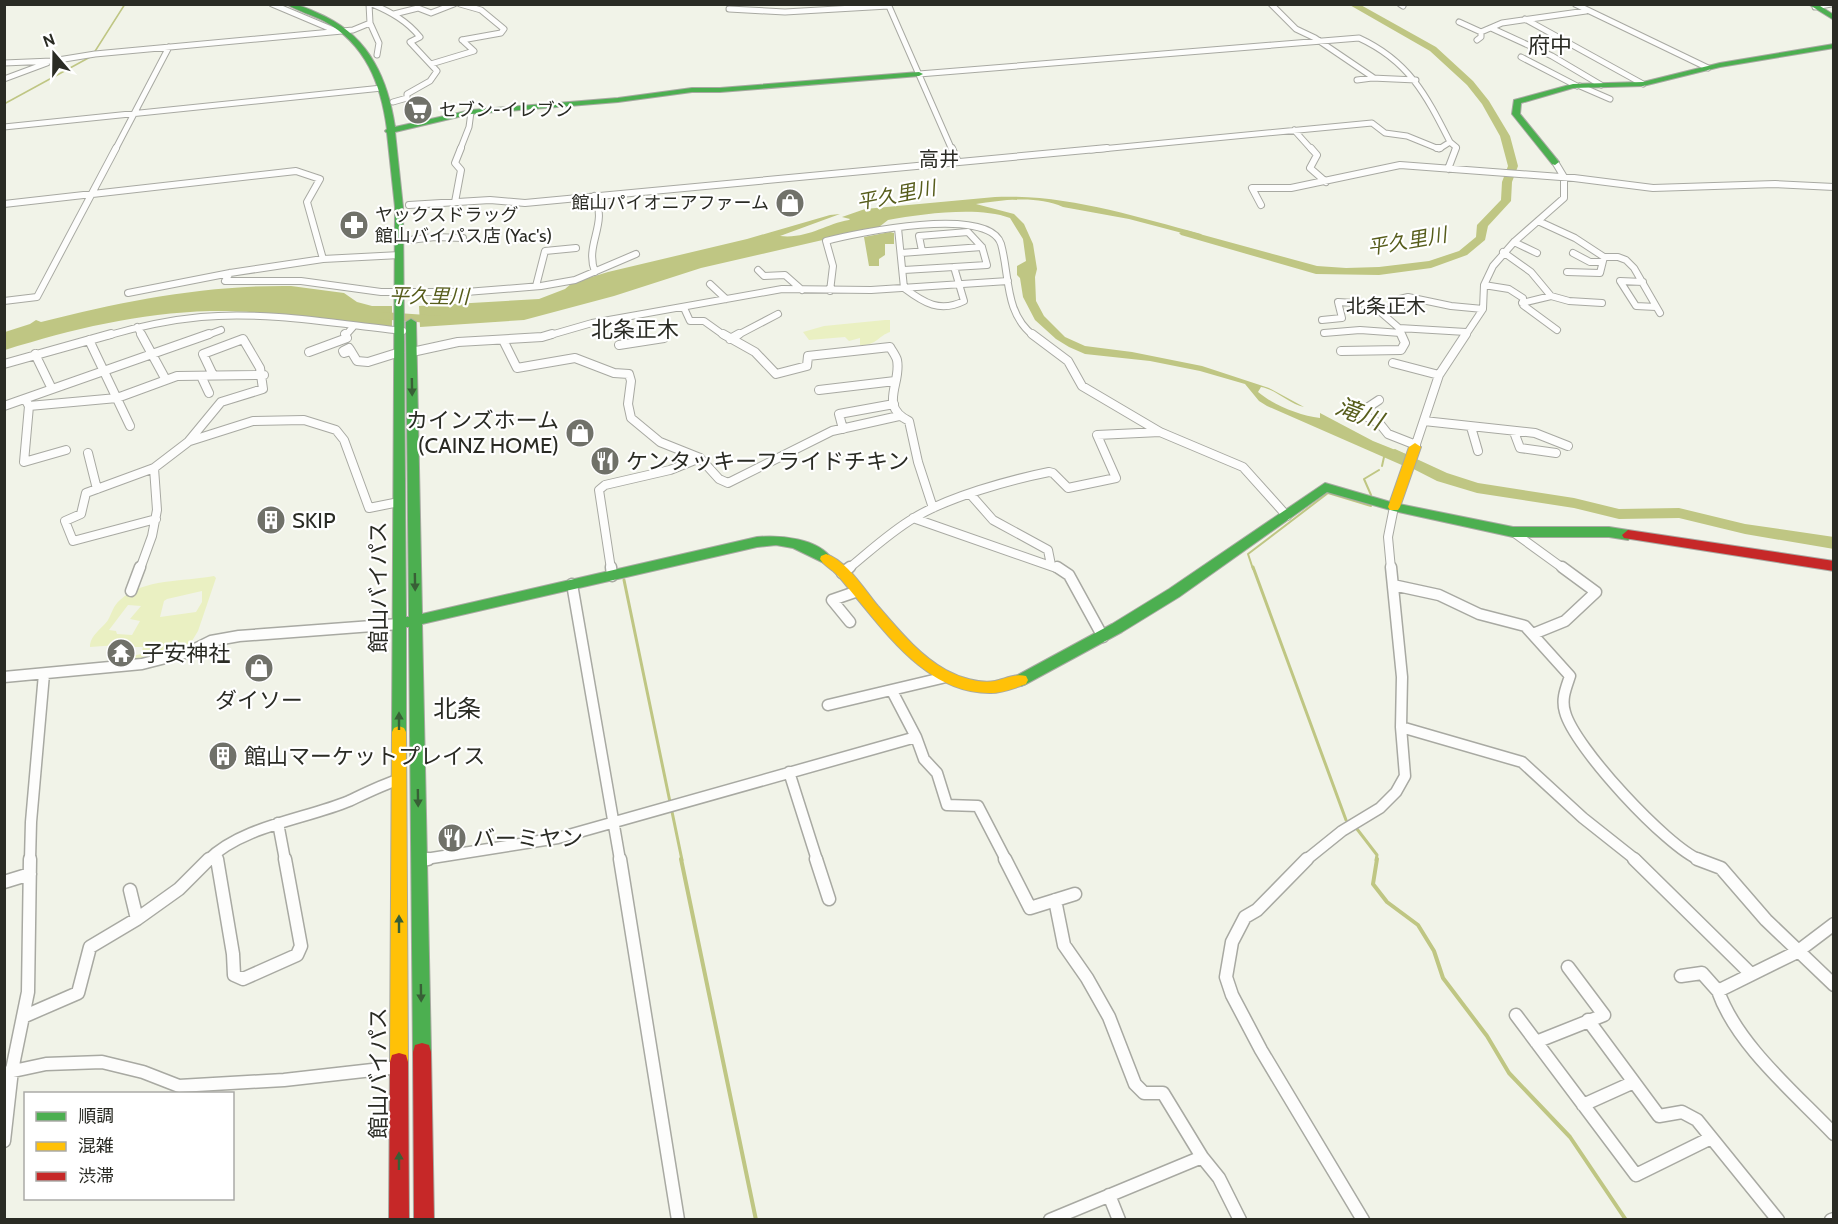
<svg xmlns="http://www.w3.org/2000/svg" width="1838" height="1224" font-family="Cabin,'Noto Sans JP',sans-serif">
  <rect width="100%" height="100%" fill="#f1f3e8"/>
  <path fill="#eaf0c2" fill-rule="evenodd" d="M885,320H890V332C878,336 876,346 860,345V338L849,341L845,337L809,340L803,332L824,326Z
    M214,576L216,578L198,631L189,646L138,662H116L119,659L141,654L143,647H118L117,645L90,647C90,635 102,629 108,620C112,613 113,606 120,600C144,578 183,582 214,576ZM202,591V602L196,612L160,617L164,601L167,599ZM128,605L141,606L130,619L140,621L132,635L117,634L116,631L109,630Z"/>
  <path fill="#bfc683" d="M995,197C1066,194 1133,216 1201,234L1205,239L1129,219L1063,207C1037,195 1003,200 976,204L1014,214L1024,224L1033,244L1037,269L1035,277L1036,301L1044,316L1065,337L1085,346L1132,352L1202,366L1269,388L1304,407C1289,404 1275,389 1261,387L1258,392C1275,406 1299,415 1320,418V413L1373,441L1408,455L1404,466L1267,406L1259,401L1245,384L1200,371L1150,361L1085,354L1069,347L1056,339L1035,320L1023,297L1020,278L1017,275V266L1026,261L1023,239L1010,218C978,206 922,214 888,220L879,227L701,268L614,296L524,320L420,327L419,306L539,299L565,289L572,283L608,272L747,239L830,215L840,214L780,236C808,239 825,224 849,220L850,219L842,217L865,209Z
    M890,232L894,233V244H885V255L879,259V266H869L864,237Z
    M291,286L344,293L357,302L372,306H392V328C332,322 270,310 210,311C139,313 72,329 5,350V332L30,324L36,320L41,322C124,301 205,285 291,286Z"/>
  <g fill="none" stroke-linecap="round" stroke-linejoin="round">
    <path stroke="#bfc683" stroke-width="1.5" d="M4,104L92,56L125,4"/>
    <path stroke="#bfc683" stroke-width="2" d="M1382,466L1384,457
      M1371,495L1364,479L1379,470
      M1253,569L1248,554L1328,493L1371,506"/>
    <path stroke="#bfc683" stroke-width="3" d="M1253,567L1346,820
      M624,580L682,860
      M1357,829L1377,855L1376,860"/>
    <path stroke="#bfc683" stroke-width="4" d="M681,859L756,1220
      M1377,859L1373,884L1387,902L1418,925L1434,951L1443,978L1487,1036L1509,1073L1570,1137L1626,1220"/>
    <path fill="#bfc683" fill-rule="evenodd" d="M1348,4H1359L1436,47L1473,81L1489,101L1510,136L1518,166L1512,182L1511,201L1488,226L1485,240L1467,255L1431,268L1379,275L1316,274L1181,235L1179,233L1185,230L1317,266L1346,268L1379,267L1429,261L1459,251L1476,237L1477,225L1501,200L1502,182L1508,166L1500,136L1482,104L1467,85L1430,51Z
      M383,312L441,316L447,320L441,324L379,319L377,316L379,313Z
      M1395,449L1447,473L1478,483L1574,498L1619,509L1679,508L1745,524L1834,537V549L1745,534L1679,518L1619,519L1574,508L1477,493L1437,481L1390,457L1388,454L1390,451Z"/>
    <g stroke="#a8a9a2" stroke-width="7">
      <path id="street-far4" d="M272,4L336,31
        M372,4C391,12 407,21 420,37L410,42L437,71L430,81L407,94V98L393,102
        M460,4L481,10L504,29L501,33L462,40
        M888,4L952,150
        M1271,4L1296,29L1315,38L1374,78
        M1400,4L1403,6
        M1575,4L1708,68
        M1815,7L1831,4
        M729,9L785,12L888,6
        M394,14L418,8L431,13L454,4
        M1525,19L1643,84
        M1459,22L1481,32
        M370,23L379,43L377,55
        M1491,28L1552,56L1601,85
        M1477,40L1481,37V32L1502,23L1586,11
        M1521,57L1577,86
        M4,63L52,61L95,54L353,30L370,23L369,4
        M431,64L474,51L462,40
        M919,74L1359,38C1409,61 1426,95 1450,142L1456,147L1455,150
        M4,79L47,63
        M1357,80L1372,78L1416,80
        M1580,86L1610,99
        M4,127L382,88
        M1294,130L1312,150
        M115,150L169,47
        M460,150L469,127L471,112
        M1091,150L1372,123L1385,133L1407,136L1439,149L1450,142"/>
    </g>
    <g stroke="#a8a9a2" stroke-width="8">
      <path id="street-far3" d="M952,148L958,162
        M1311,148L1317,155L1310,168L1326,182
        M1437,148H1440
        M1448,169L1456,148
        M594,196C609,224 584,244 595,272
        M455,202L461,170L455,163L461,148
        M4,204L296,171L320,179L307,202L323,259
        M409,205L490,200L525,203L1107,148
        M1261,205L1252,188H1291L1400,165L1574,178L1653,188L1775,184L1834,187
        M1538,221L1575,238L1604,257H1618L1626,260L1634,268L1660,313
        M898,228L904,288C924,303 940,313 964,301L954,267
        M410,240L435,237L463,238
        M1514,242L1537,253
        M1503,252L1531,272L1551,296
        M901,253L982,247
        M1573,253L1590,262H1601
        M758,270L764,276L785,275L802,290
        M904,270L987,265L982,247L968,232L919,236L922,251
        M1567,272L1600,273L1604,257
        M230,273L225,281H301L381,292H466L541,286L575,280L636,254
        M1643,282L1620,281L1636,306L1656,307
        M710,284L726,299
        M1484,285L1509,289L1523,298V305L1557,330
        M536,286L545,251L576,248
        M830,291L833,266L826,241C856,233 989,205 1001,244C1010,276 1004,313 1034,336
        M128,293L230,273L323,259L400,255
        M4,301L37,297L116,148
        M1522,303L1551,296L1569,301L1602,303
        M684,308L690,321H704L725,336
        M1379,310L1401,311L1400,299L1408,297L1451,306L1483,309
        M1322,320L1342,318L1338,302L1371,304L1399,328L1466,332
        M137,327L142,336
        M1399,328L1402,336
        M1324,333L1360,330L1401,333
        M106,336C137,327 169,320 201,317C267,311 337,324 403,331
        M205,336L221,330
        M345,336L353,327
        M547,336L592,323L782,289L871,290L1008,281
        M736,336L778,314
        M1465,336L1483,309L1484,285L1493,266L1514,242L1564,198V177L1555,162"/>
    </g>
    <g stroke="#a8a9a2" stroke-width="10">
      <path id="street-far2" d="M141,334L166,380
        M723,334L755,352L776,374L807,366L808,356L890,347C892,351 896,356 897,360C902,383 878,406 909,421L918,462L933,508
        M1032,334L1068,361L1082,386L1160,432L1243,467L1287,516
        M730,339L739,334
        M89,340L130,426
        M503,340L517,368L575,358L614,373L629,374L631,381L628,404L631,418L660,442L700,458L719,479L728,483L832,431L899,416
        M619,345L664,338
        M349,348L351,351L344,353L343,351Z
        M351,351L357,361L368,362L400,352
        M1341,351L1401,350L1405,343L1401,334
        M309,352L347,338L345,334
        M412,352L458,342L542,337L552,334
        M35,354L52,389
        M1393,363L1439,375
        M4,364L111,334
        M201,376L209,393
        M819,390L895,381
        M25,399L29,406L117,398L177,376L264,375
        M1379,400L1361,412L1362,414L1380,424L1388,434L1416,445
        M4,406L209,334
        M29,406L24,462L66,450
        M1424,421L1535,433L1568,446
        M1471,427L1478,451
        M843,429L839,414L894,404
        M1514,432L1520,448L1556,453
        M190,441L253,421L304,420L336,430L344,440L369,508L399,502
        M1415,447L1439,375L1466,334
        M88,453L97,489
        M971,495L993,520L1048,550L1051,565
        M913,518L1059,569
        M156,519L73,541L65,521L81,514L86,493L154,468L188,442L221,402L263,389L260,368L243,339L203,354L213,375
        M1513,532L1564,569
        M140,569L152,536L157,510L154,468
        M611,569L599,490L605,485L670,470L700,458
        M848,569C869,552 890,532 914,518C948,497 1009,480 1049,472L1053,473L1068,488L1116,478L1097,435L1160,432
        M1391,569L1388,537L1394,507"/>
    </g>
    <g stroke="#a8a9a2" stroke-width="13">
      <path id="street-far1" d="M611,567L612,576
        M1057,567L1069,575L1103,637
        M842,573L850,567
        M572,584L620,860
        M1393,585L1439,595L1479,614L1525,626L1570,676C1566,688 1561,699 1565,712C1574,747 1667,847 1700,860
        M131,591L140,567
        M850,622L832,600L858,591
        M1533,634L1565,621L1596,592L1562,567
        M4,677L142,664L189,652L211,641L239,636L399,624
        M892,691L916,737L924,759L937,773L947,805L978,806L1006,860
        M828,705L942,678
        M1401,727L1522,762L1583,818L1636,860
        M789,772L817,860
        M278,823L285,860
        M216,853L217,860
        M30,860L31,822L44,674
        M208,860C242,826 306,819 349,801C366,793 382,785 400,779
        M419,860L558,838L916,737
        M1306,860L1342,831L1380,808L1396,792L1405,776L1401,727L1402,677L1391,567"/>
    </g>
    <g stroke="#a8a9a2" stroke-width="15">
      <path id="street" d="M217,859L233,954L234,975L243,979L297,955L301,946L285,859
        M620,859L678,1220
        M816,859L829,899
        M1005,859L1030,908L1075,894
        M1307,859L1257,910L1245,917L1232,942L1226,977L1232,995L1261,1050L1363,1220
        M1634,859L1751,974
        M1697,859L1721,868L1766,920L1834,985
        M419,860L428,859
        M4,882L30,874
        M130,890L137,919
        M1055,900L1064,945L1087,978L1109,1017L1135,1084L1144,1093H1163L1202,1157L1219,1178L1240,1220
        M1834,924L1797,952L1718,991C1737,1045 1795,1093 1834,1134
        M1681,976L1702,973L1718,991
        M1516,1015L1636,1175L1711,1138
        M25,1016L78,993L90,947L137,919L179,889L209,859
        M1588,1020L1659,1116L1682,1112L1697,1120L1778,1220
        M1536,1042L1604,1015L1568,967
        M4,1073L46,1064L102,1062L143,1072L179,1086L284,1080L399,1067
        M1583,1105L1634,1082
        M4,1141L12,1070L28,992L30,859
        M1109,1195L1119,1220
        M1050,1220L1202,1157
        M1831,1220L1834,1219"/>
    </g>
    <g stroke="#a8a9a2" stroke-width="2">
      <path id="fast" d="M286,4C301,4 313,11 326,17C370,39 388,80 395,127L471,110L618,98L692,88H720L919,72L923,74L919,76L720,92H692L618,102L471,114L395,132L403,207L406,617H409L406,322L411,319L416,322L422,614L757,537C780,535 818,538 832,559L826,564L793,548L776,545L757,547L422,624L431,1052L429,1059L422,1061L415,1059L413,1052L409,627H406V732L404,736L399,738L394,736L392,732L395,207L387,133L385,131L387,129C381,84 366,44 324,21C312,15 298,11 286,4Z
        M1808,4H1817L1834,15V20Z
        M1834,44V48L1720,67L1643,86L1573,88L1521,103L1520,114L1559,162L1555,165L1552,164L1512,114L1514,100L1573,84L1643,82L1720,63Z
        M1325,483L1394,503L1513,527H1609L1628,530L1634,535L1628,540L1609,537H1513L1394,511L1327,492L1179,597L1122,632L1026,684L1021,686L1016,684L1014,680L1016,676L1112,624L1169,589Z"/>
    </g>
    <g stroke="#a8a9a2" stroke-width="2">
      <path id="slow" d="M1415,443L1421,447L1400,507L1398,510H1390L1388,507L1409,447Z
        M826,554C847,561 864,589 878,606C898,629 919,655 946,670C959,677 979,684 995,681C1005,679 1016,673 1026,676L1028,680L1026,684C1015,688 1002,693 991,693C930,694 889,637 854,595C847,587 841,578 833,571C828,567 823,564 820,559L821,556Z
        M399,726L404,728L406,732L408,1062L406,1069L399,1071L392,1069L390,1062L392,732L394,728Z"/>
    </g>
    <g stroke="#a8a9a2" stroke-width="2">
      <path id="jam" d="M1628,530L1834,561V571L1624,538L1622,535Z
        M422,1043L429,1045L431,1052L434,1220H414L413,1052L415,1045Z
        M399,1053L406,1055L408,1062L409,1220H389L390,1062L392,1055Z"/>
    </g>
    <use href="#street-far4" stroke="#fdfdfc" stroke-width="5"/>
    <use href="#street-far3" stroke="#fdfdfc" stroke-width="6"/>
    <use href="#street-far2" stroke="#fdfdfc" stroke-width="8"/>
    <use href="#street-far1" stroke="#fdfdfc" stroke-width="10"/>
    <use href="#street" stroke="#fdfdfc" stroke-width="12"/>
    <use href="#fast" fill="#4caf50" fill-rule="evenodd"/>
    <use href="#slow" fill="#ffc107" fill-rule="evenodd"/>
    <use href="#jam" fill="#c62828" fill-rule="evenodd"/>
  </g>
  <defs><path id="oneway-solid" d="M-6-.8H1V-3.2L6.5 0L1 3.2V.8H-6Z" transform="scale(1.5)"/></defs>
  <g fill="#386036">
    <use href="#oneway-solid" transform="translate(412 387) rotate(89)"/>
    <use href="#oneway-solid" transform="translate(415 582) rotate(89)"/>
    <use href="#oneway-solid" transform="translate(399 721) rotate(-90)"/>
    <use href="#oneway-solid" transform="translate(418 798) rotate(89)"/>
    <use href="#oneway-solid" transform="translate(399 924) rotate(-90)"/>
    <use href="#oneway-solid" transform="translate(421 993) rotate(89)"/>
    <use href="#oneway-solid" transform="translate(399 1161) rotate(-90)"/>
  </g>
  <defs>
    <g id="supermarket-disc" transform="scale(1.5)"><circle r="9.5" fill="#707169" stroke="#fff"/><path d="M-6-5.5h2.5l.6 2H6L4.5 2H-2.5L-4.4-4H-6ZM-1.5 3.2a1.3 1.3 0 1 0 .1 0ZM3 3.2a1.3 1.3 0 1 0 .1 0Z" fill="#fff"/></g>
    <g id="shop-disc" transform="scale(1.5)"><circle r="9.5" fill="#707169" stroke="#fff"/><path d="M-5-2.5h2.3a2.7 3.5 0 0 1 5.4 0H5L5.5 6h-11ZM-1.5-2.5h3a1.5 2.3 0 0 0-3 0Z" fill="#fff"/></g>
    <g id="pharmacy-disc" transform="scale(1.5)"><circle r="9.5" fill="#707169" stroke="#fff"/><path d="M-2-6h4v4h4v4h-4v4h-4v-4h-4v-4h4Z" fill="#fff"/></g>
    <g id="restaurant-disc" transform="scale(1.5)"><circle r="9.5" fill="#707169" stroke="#fff"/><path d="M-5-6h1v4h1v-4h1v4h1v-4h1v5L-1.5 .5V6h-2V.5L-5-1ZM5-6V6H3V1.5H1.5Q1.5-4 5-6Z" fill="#fff"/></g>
    <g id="building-disc" transform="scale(1.5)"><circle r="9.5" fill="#707169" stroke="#fff"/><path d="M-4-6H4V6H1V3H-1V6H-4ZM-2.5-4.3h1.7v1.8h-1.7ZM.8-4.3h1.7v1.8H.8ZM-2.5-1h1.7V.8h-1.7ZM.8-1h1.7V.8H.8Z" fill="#fff"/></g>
    <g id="temple-disc" transform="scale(1.5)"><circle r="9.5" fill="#707169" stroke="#fff"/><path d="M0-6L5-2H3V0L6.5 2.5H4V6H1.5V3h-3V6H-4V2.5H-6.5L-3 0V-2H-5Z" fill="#fff"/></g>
  </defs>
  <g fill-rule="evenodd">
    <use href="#supermarket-disc" x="418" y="110"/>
    <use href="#shop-disc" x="790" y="203"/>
    <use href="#pharmacy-disc" x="354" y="225"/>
    <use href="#shop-disc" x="580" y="433"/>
    <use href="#restaurant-disc" x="605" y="461"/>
    <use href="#building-disc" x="271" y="520"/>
    <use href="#temple-disc" x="121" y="653"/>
    <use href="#shop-disc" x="259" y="668"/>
    <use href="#building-disc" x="223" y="756"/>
    <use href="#restaurant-disc" x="452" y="838"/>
  </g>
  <g text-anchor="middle" stroke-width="4.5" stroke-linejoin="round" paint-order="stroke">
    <g font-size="18" fill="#2a2b24" stroke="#fff" text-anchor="start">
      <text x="439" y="116">セブン-イレブン</text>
      <text x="769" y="209" text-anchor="end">館山パイオニアファーム</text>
      <text x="375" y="221">ヤックスドラッグ<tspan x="375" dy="21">館山バイパス店 (Yac's)</tspan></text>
    </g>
    <g font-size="20" fill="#2a2b24" stroke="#fff">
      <text x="939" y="166">高井</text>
      <text x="1386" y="313">北条正木</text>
    </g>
    <g font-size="20" font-style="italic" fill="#575d1c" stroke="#fff">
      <text transform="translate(896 195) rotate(-11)" y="7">平久里川</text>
      <text transform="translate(1407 241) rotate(-10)" y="7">平久里川</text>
      <text transform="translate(429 296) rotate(1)" y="7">平久里川</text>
    </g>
    <g font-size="22" fill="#2a2b24" stroke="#fff">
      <text x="1550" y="53">府中</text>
      <text x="635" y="337">北条正木</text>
    </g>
    <g font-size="22" fill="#2a2b24" stroke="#fff" text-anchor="start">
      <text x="559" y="428" text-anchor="end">カインズホーム<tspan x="559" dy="25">(CAINZ HOME)</tspan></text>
      <text x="626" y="469">ケンタッキーフライドチキン</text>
      <text x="292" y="528">SKIP</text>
      <text x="142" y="661">子安神社</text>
      <text x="259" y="708" text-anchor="middle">ダイソー</text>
      <text x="244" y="764">館山マーケットプレイス</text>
      <text x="473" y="846">バーミヤン</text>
    </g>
    <g font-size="22" fill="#2a2b24" stroke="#fff">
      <text transform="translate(378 587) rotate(-90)" y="8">館山バイパス</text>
      <text transform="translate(378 1073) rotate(-90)" y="8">館山バイパス</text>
    </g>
    <g font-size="24" font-style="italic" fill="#575d1c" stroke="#fff">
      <text transform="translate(1359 414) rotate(21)" y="8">滝川</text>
    </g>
    <g font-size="24" fill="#2a2b24" stroke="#fff">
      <text x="457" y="717">北条</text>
    </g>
  </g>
  <rect width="1838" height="1224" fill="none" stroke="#2a2b24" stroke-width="12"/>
  <rect x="24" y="1092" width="210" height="108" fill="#ffffff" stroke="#aaaaa7" stroke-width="1.5"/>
  <rect x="36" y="1112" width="30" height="9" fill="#4caf50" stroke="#aaaaa7" stroke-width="1.5"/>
  <text x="78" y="1122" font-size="18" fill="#2a2b24">順調</text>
  <rect x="36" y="1142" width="30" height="9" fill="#ffc107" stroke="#aaaaa7" stroke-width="1.5"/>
  <text x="78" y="1152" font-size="18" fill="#2a2b24">混雑</text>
  <rect x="36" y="1172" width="30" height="9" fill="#c62828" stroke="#aaaaa7" stroke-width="1.5"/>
  <text x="78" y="1182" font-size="18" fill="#2a2b24">渋滞</text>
  <g transform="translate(54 54) rotate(340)" stroke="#ffffff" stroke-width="4.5" paint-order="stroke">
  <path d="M0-4.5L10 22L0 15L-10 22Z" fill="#2a2b24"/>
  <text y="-9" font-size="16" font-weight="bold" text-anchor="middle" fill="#2a2b24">N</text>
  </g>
</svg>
